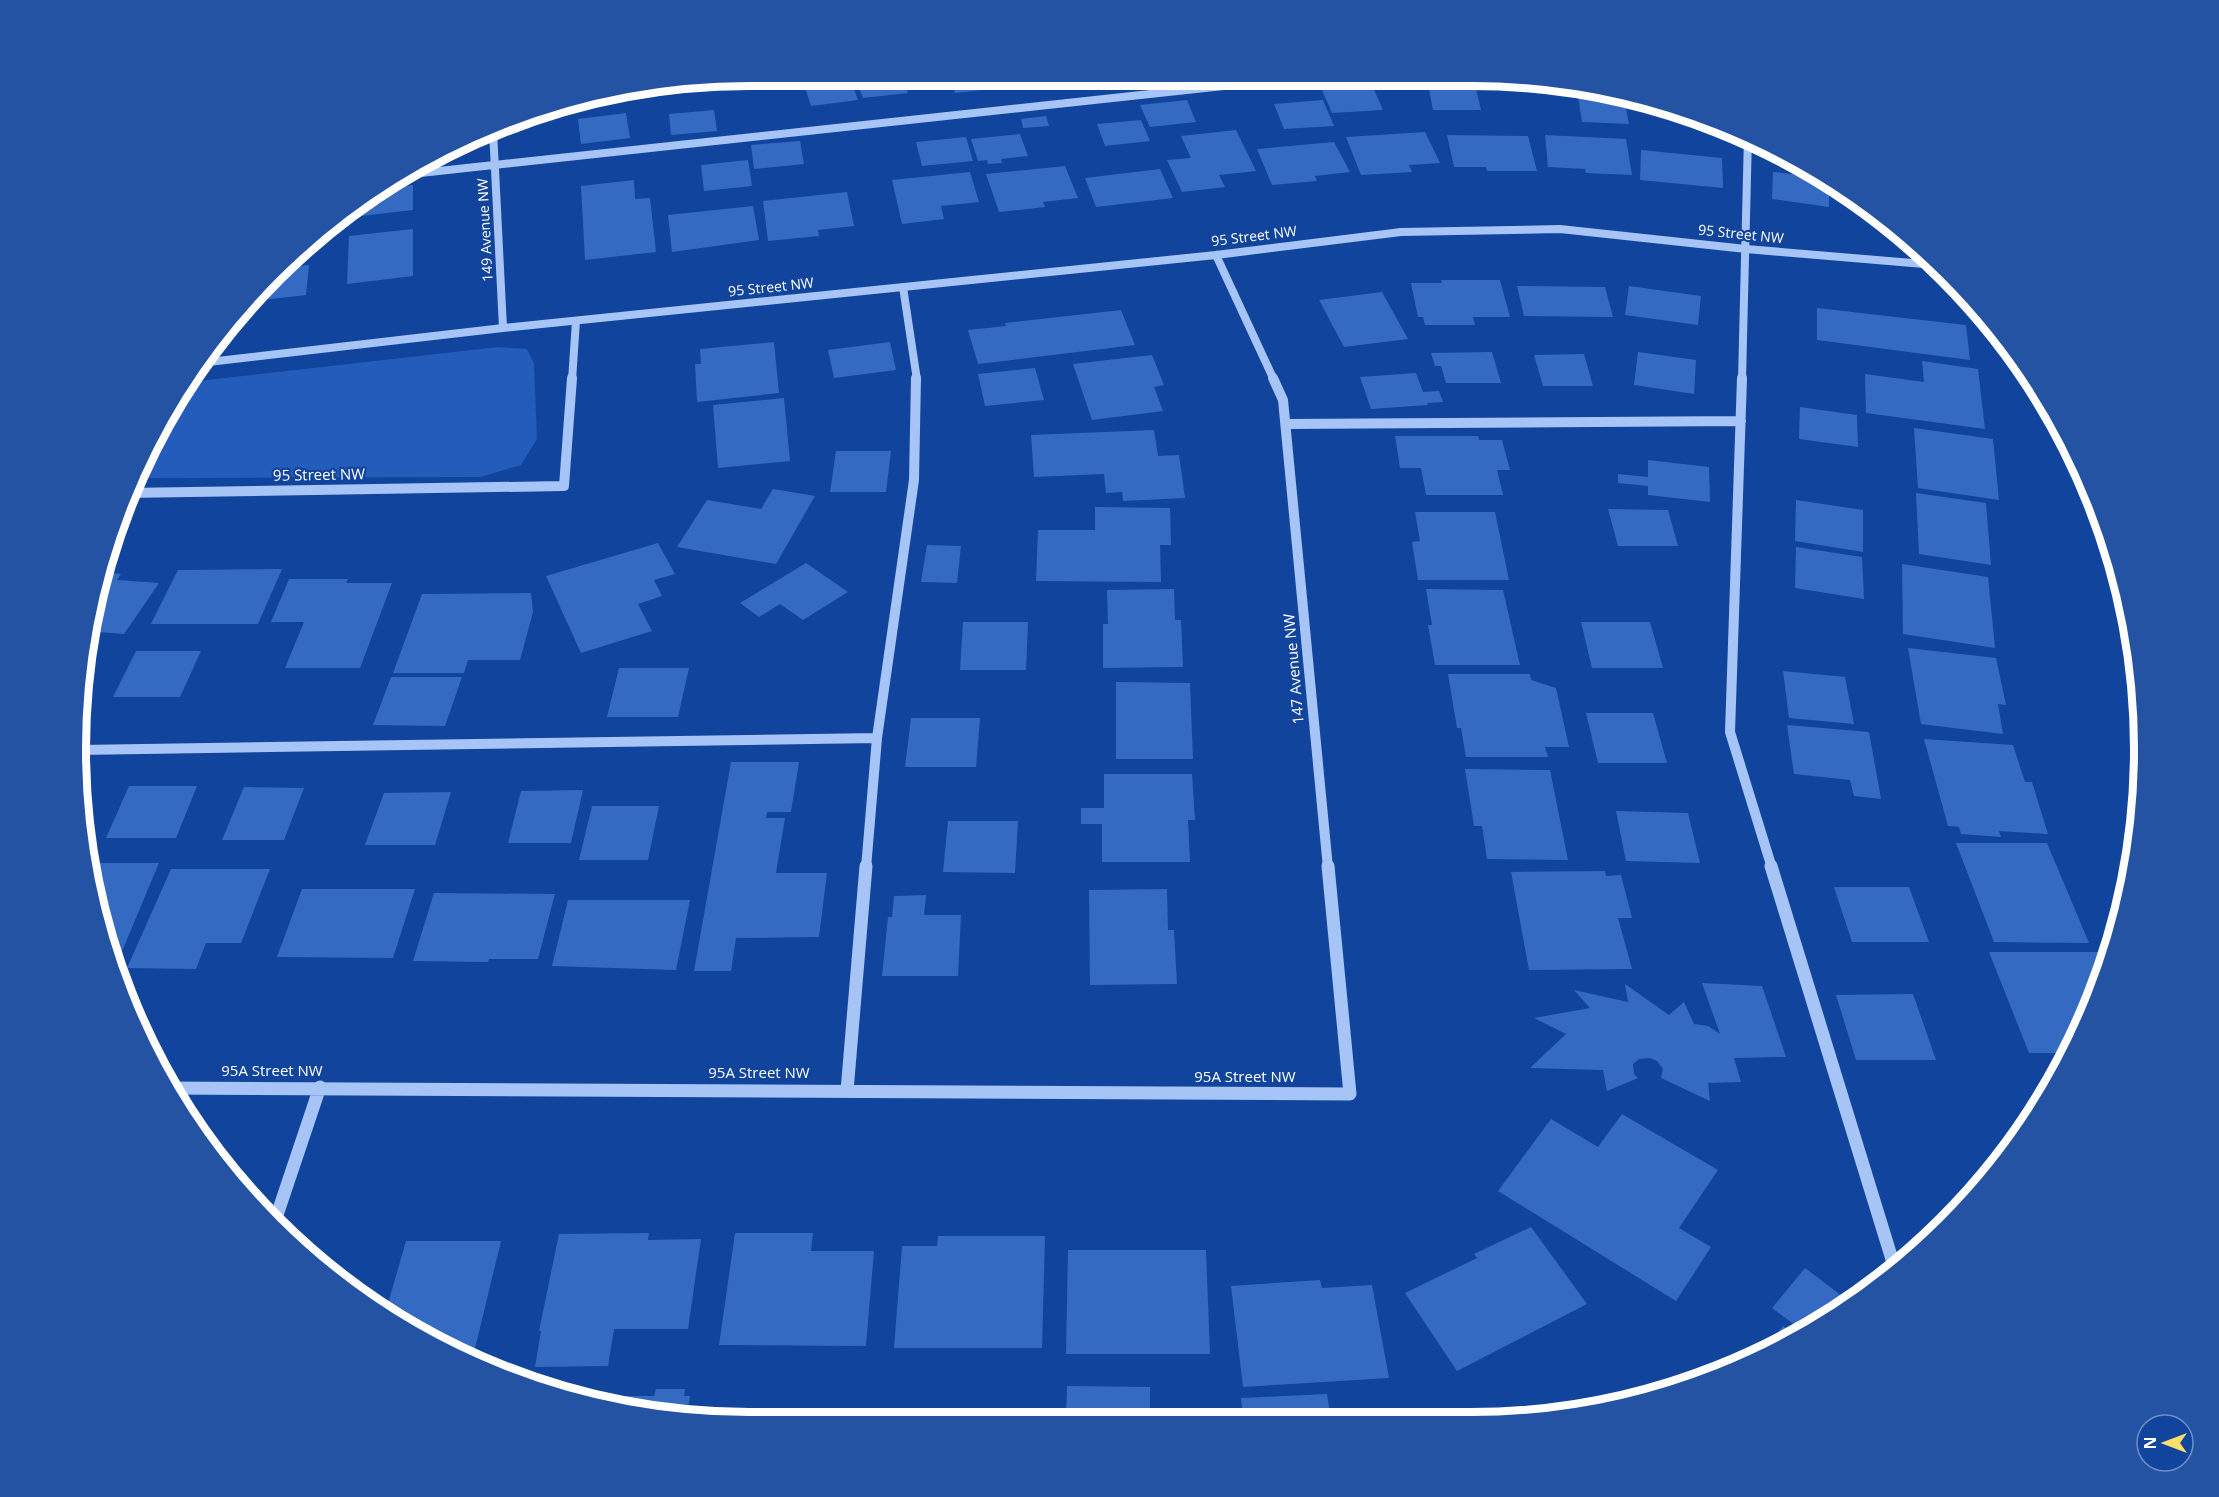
<svg xmlns="http://www.w3.org/2000/svg" width="2219" height="1497" font-family="'Open Sans',sans-serif">
  <rect width="100%" height="100%" fill="#11449c"/>
  <path fill="#245cbb" d="M498,347L527,349L534,364L537,439L521,465L480,477L134,478L189,382Z"/>
  <path fill="#356ac3" d="M665,81H703V82L666,87Z
    M828,81H851L858,100L811,106L804,84Z
    M856,81H903L908,93L863,98Z
    M951,81H998L1001,88L955,93Z
    M1428,84L1475,85L1481,110H1433Z
    M1372,85L1383,110L1332,113L1321,88Z
    M631,88L632,93L599,97V95Z
    M1578,96L1624,98L1629,124L1582,122Z
    M1187,100L1196,122L1150,127L1140,105Z
    M1323,100L1334,126L1284,129L1274,104Z
    M714,110L717,131L671,135L669,114Z
    M626,113L630,138L581,144L578,119Z
    M1691,113L1720,125L1691,122Z
    M1046,116L1049,126L1023,128L1021,119Z
    M1141,120L1150,141L1105,146L1097,124Z
    M1236,130L1256,171L1219,175L1225,187L1182,192L1167,160L1191,158L1181,136Z
    M1425,132L1440,163L1409,165L1412,172L1361,175L1346,137Z
    M1020,134L1028,156L1001,159L1002,163L988,164L987,160L978,161L971,139Z
    M1447,135L1528,136L1537,171H1487L1486,167H1454Z
    M1545,135L1626,139L1632,175L1586,173L1585,169L1548,167Z
    M966,137L973,161L922,166L916,142Z
    M800,141L804,164L754,169L751,145Z
    M1334,142L1350,172L1315,176L1317,181L1272,185L1257,149Z
    M1641,150L1722,158L1723,188L1640,180Z
    M748,160L752,186L704,191L701,165Z
    M1065,166L1078,198L1043,202L1045,207L999,212L986,174Z
    M1160,169L1173,198L1096,207L1085,178Z
    M970,172L979,202L941,206L944,219L902,224L892,180Z
    M1773,172L1818,177L1829,185V207L1772,199Z
    M634,180L635,199L650,198L656,252L585,260L581,186Z
    M413,185V210L361,216V199L373,190Z
    M847,192L854,226L818,230L819,236L768,241L763,201Z
    M753,206L759,240L672,252L668,215Z
    M413,229V276L347,284L349,236Z
    M309,265L306,295L246,302L276,269Z
    M1441,280H1500L1510,317H1473L1475,325H1425L1423,317H1418L1411,283H1442Z
    M1517,286L1605,287L1613,317L1524,316Z
    M1629,286L1701,296L1698,325L1625,315Z
    M1382,292L1408,339L1344,347L1319,300Z
    M1817,308L1966,325L1970,360L1817,340Z
    M1121,310L1135,345L978,364L968,330L1006,326L1005,323Z
    M774,342L779,393L697,402L695,364H701L700,349Z
    M890,342L896,370L834,378L828,350Z
    M1492,352L1501,383H1446L1441,366H1435L1431,353Z
    M1638,352L1696,360L1694,394L1634,385Z
    M1584,354L1593,386H1543L1534,355Z
    M1152,355L1164,385L1154,387L1163,411L1092,420L1073,364Z
    M1922,361L1978,369L1985,429L1866,413L1865,374L1924,382Z
    M1035,368L1044,400L985,406L978,374Z
    M1416,373L1423,392L1439,391L1443,402L1427,403L1428,405L1371,409L1360,377Z
    M784,398L790,461L718,468L713,405Z
    M1800,407L1857,415L1858,447L1799,439Z
    M1914,428L1993,439L1999,500L1918,488Z
    M1154,430L1158,456L1179,455L1185,498L1123,501L1122,492L1106,493L1104,474L1034,477L1031,435Z
    M1395,436H1478L1479,440H1502L1510,470H1497L1503,495H1426L1421,468H1400Z
    M836,451H891L886,492H830Z
    M1648,460L1709,467L1710,502L1648,495V486L1618,483V474L1648,477Z
    M773,489L815,496L776,564L677,547L707,500L761,509Z
    M1916,493L1986,503L1991,565L1919,554Z
    M1796,500L1863,510V552L1795,541Z
    M1095,507L1170,508L1171,545H1160L1161,582L1036,581L1038,530H1095Z
    M1608,509L1668,510L1678,546H1618Z
    M1415,512H1495L1509,580H1418L1412,542L1420,541Z
    M658,543L675,574L654,580L662,596L638,604L652,631L581,653L546,576Z
    M927,545L961,546L957,583L921,582Z
    M1796,547L1862,557L1864,599L1795,588Z
    M806,563L848,592L803,620L780,604L759,617L740,603Z
    M1902,564L1988,577L1995,648L1903,634Z
    M282,569L258,624H151L178,570Z
    M101,572L121,574L117,580L159,583L124,634L97,632L91,640H85L88,617Z
    M289,579H348L346,583H392L360,668H285L304,622H271Z
    M1174,589L1175,620H1181L1183,667L1103,668V624H1108L1107,590Z
    M1426,589L1503,590L1520,665H1435L1428,625H1432Z
    M531,593L533,612L520,660H468L464,673H393L422,594Z
    M963,622H1028L1026,670H960Z
    M1581,622H1650L1663,668H1592Z
    M1908,648L1996,658L2006,705L1998,704L2003,734L1921,724Z
    M136,651H201L180,697H113Z
    M619,668H689L678,717H607Z
    M1783,671L1845,677L1854,724L1789,718Z
    M1448,674H1530L1531,680L1556,688L1569,747H1545L1548,757H1466L1461,728H1457Z
    M391,677H462L445,726L373,725Z
    M1116,682L1190,683L1193,759H1116Z
    M1586,713H1653L1667,763H1598Z
    M911,718H980L976,767H905Z
    M1787,725L1869,732L1881,799L1854,796L1850,780L1794,774Z
    M1924,739L2013,745L2025,782H2032L2048,834L1999,831L2001,837L1961,834L1959,827L1948,826Z
    M731,762H799L791,812H767L766,818H785L776,873H827L819,937L736,938L731,971H694Z
    M1465,769L1550,770L1568,860L1487,859L1482,826H1474Z
    M1104,774H1192L1195,820H1188L1190,862H1102V824H1081V808H1104Z
    M129,786H197L176,838H106Z
    M244,787L304,788L284,840H222Z
    M583,790L571,843H508L521,791Z
    M451,792L435,845H365L384,793Z
    M592,806H659L648,860H579Z
    M1616,811L1688,813L1700,863L1626,861Z
    M948,821H1018L1015,873L943,872Z
    M1956,843H2047L2089,943L1994,942Z
    M86,863H159L120,956H112L98,922Z
    M171,869H270L241,943H206L196,969L127,968Z
    M1605,871L1606,876L1621,875L1632,918H1618L1632,969L1529,970L1511,872Z
    M1834,887H1909L1929,942H1852Z
    M302,889H415L393,958L277,957Z
    M1167,889L1168,930H1174L1177,984L1090,985L1089,890Z
    M434,893L555,894L538,959H489L488,962L413,961Z
    M926,895L924,915H961L958,976H882L888,917H892L894,896Z
    M568,900H690L676,970L552,966Z
    M1989,952H2103L2108,965L2068,1053H2029Z
    M1702,983L1762,986L1786,1057L1734,1058L1741,1082L1708,1083L1710,1101L1661,1078L1663,1069L1657,1061L1650,1058L1639,1059L1633,1064L1634,1074L1638,1078L1607,1091L1603,1070L1530,1068L1566,1034L1534,1018L1590,1008L1574,990L1628,1002L1625,984L1669,1015L1684,1002L1694,1024L1708,1026L1720,1034Z
    M1913,994L1936,1060H1856L1836,995Z
    M1622,1114L1718,1170L1679,1228L1711,1247L1676,1301L1498,1191L1551,1119L1598,1147Z
    M1531,1227L1587,1304L1457,1371L1405,1293L1477,1258L1474,1254Z
    M649,1233L648,1240L701,1239L688,1329H614L608,1366L535,1367L541,1331H539L559,1234Z
    M735,1233H813L811,1251H874L866,1346L719,1345Z
    M938,1236H1045L1042,1348H894L902,1246H937Z
    M406,1241H501L472,1361L451,1353L390,1312L391,1307H387Z
    M1068,1250H1206L1210,1354H1066Z
    M1805,1268L1850,1302L1803,1331L1772,1308Z
    M1320,1280L1322,1288L1372,1285L1389,1378L1243,1387L1231,1286Z
    M1783,1326L1796,1335L1760,1356Z
    M1067,1386L1150,1387V1419L1066,1418Z
    M656,1389H685L684,1396H690L687,1416H660L600,1402L601,1396H654Z
    M1327,1394L1331,1420L1243,1419L1241,1398Z"/>
  <g fill="none" stroke-linecap="round" stroke-linejoin="round">
    <path stroke="#a6c4f5" stroke-width="8" d="M493,130L503,328
      M402,175L1270,81
      M1216,255L1274,380
      M903,287L917,380
      M200,363L503,328L1216,255L1401,232L1560,229L1746,249L1936,265
      M572,380L576,321
      M1742,380L1748,136"/>
    <path stroke="#a6c4f5" stroke-width="10" d="M1273,378L1283,400L1328,868
      M1742,378L1730,732L1772,868
      M1286,424L1741,421
      M125,493L564,486L572,378
      M78,750L877,738
      M866,868L877,738L914,480L916,378"/>
    <path stroke="#a6c4f5" stroke-width="13" d="M1771,866L1895,1269
      M167,1088L1350,1094L1328,866
      M847,1091L866,866
      M274,1224L320,1087"/>
  </g>
  <g text-anchor="middle" stroke-width="4.5" stroke-linejoin="round" paint-order="stroke">
    <g font-size="14" fill="#fff" stroke="#11449c">
      <text transform="translate(485 230) rotate(-93)" y="5">149 Avenue NW</text>
      <text transform="translate(1741 234) rotate(6)" y="5">95 Street NW</text>
      <text transform="translate(1254 236) rotate(-7)" y="5">95 Street NW</text>
      <text transform="translate(771 287) rotate(-6)" y="5">95 Street NW</text>
    </g>
    <g font-size="15" fill="#fff" stroke="#11449c">
      <text transform="translate(319 475) rotate(-1)" y="5">95 Street NW</text>
      <text transform="translate(1294 669) rotate(-95)" y="5">147 Avenue NW</text>
      <text x="272" y="1076">95A Street NW</text>
      <text x="759" y="1078">95A Street NW</text>
      <text x="1245" y="1082">95A Street NW</text>
    </g>
  </g>
  <path d="M0 0H2219V1497H0ZM749 86H1471A663 663 0 0 1 2134 749V749A663 663 0 0 1 1471 1412H749A663 663 0 0 1 86 749V749A663 663 0 0 1 749 86Z" fill="#2453a4" fill-rule="evenodd"/>
  <path fill="none" stroke="#fff" stroke-width="8" d="M749 86H1471A663 663 0 0 1 2134 749V749A663 663 0 0 1 1471 1412H749A663 663 0 0 1 86 749V749A663 663 0 0 1 749 86Z"/>
  <g transform="translate(2165 1443) rotate(270)"><circle r="28" fill="#11449c" stroke="#708fc4" stroke-width="1.5"/>
  <path d="M0-4.5L10 22L0 15L-10 22Z" fill="#ffdf69"/>
  <text y="-9" font-size="16" font-weight="bold" text-anchor="middle" fill="#ffffff">N</text>
  </g>
</svg>
